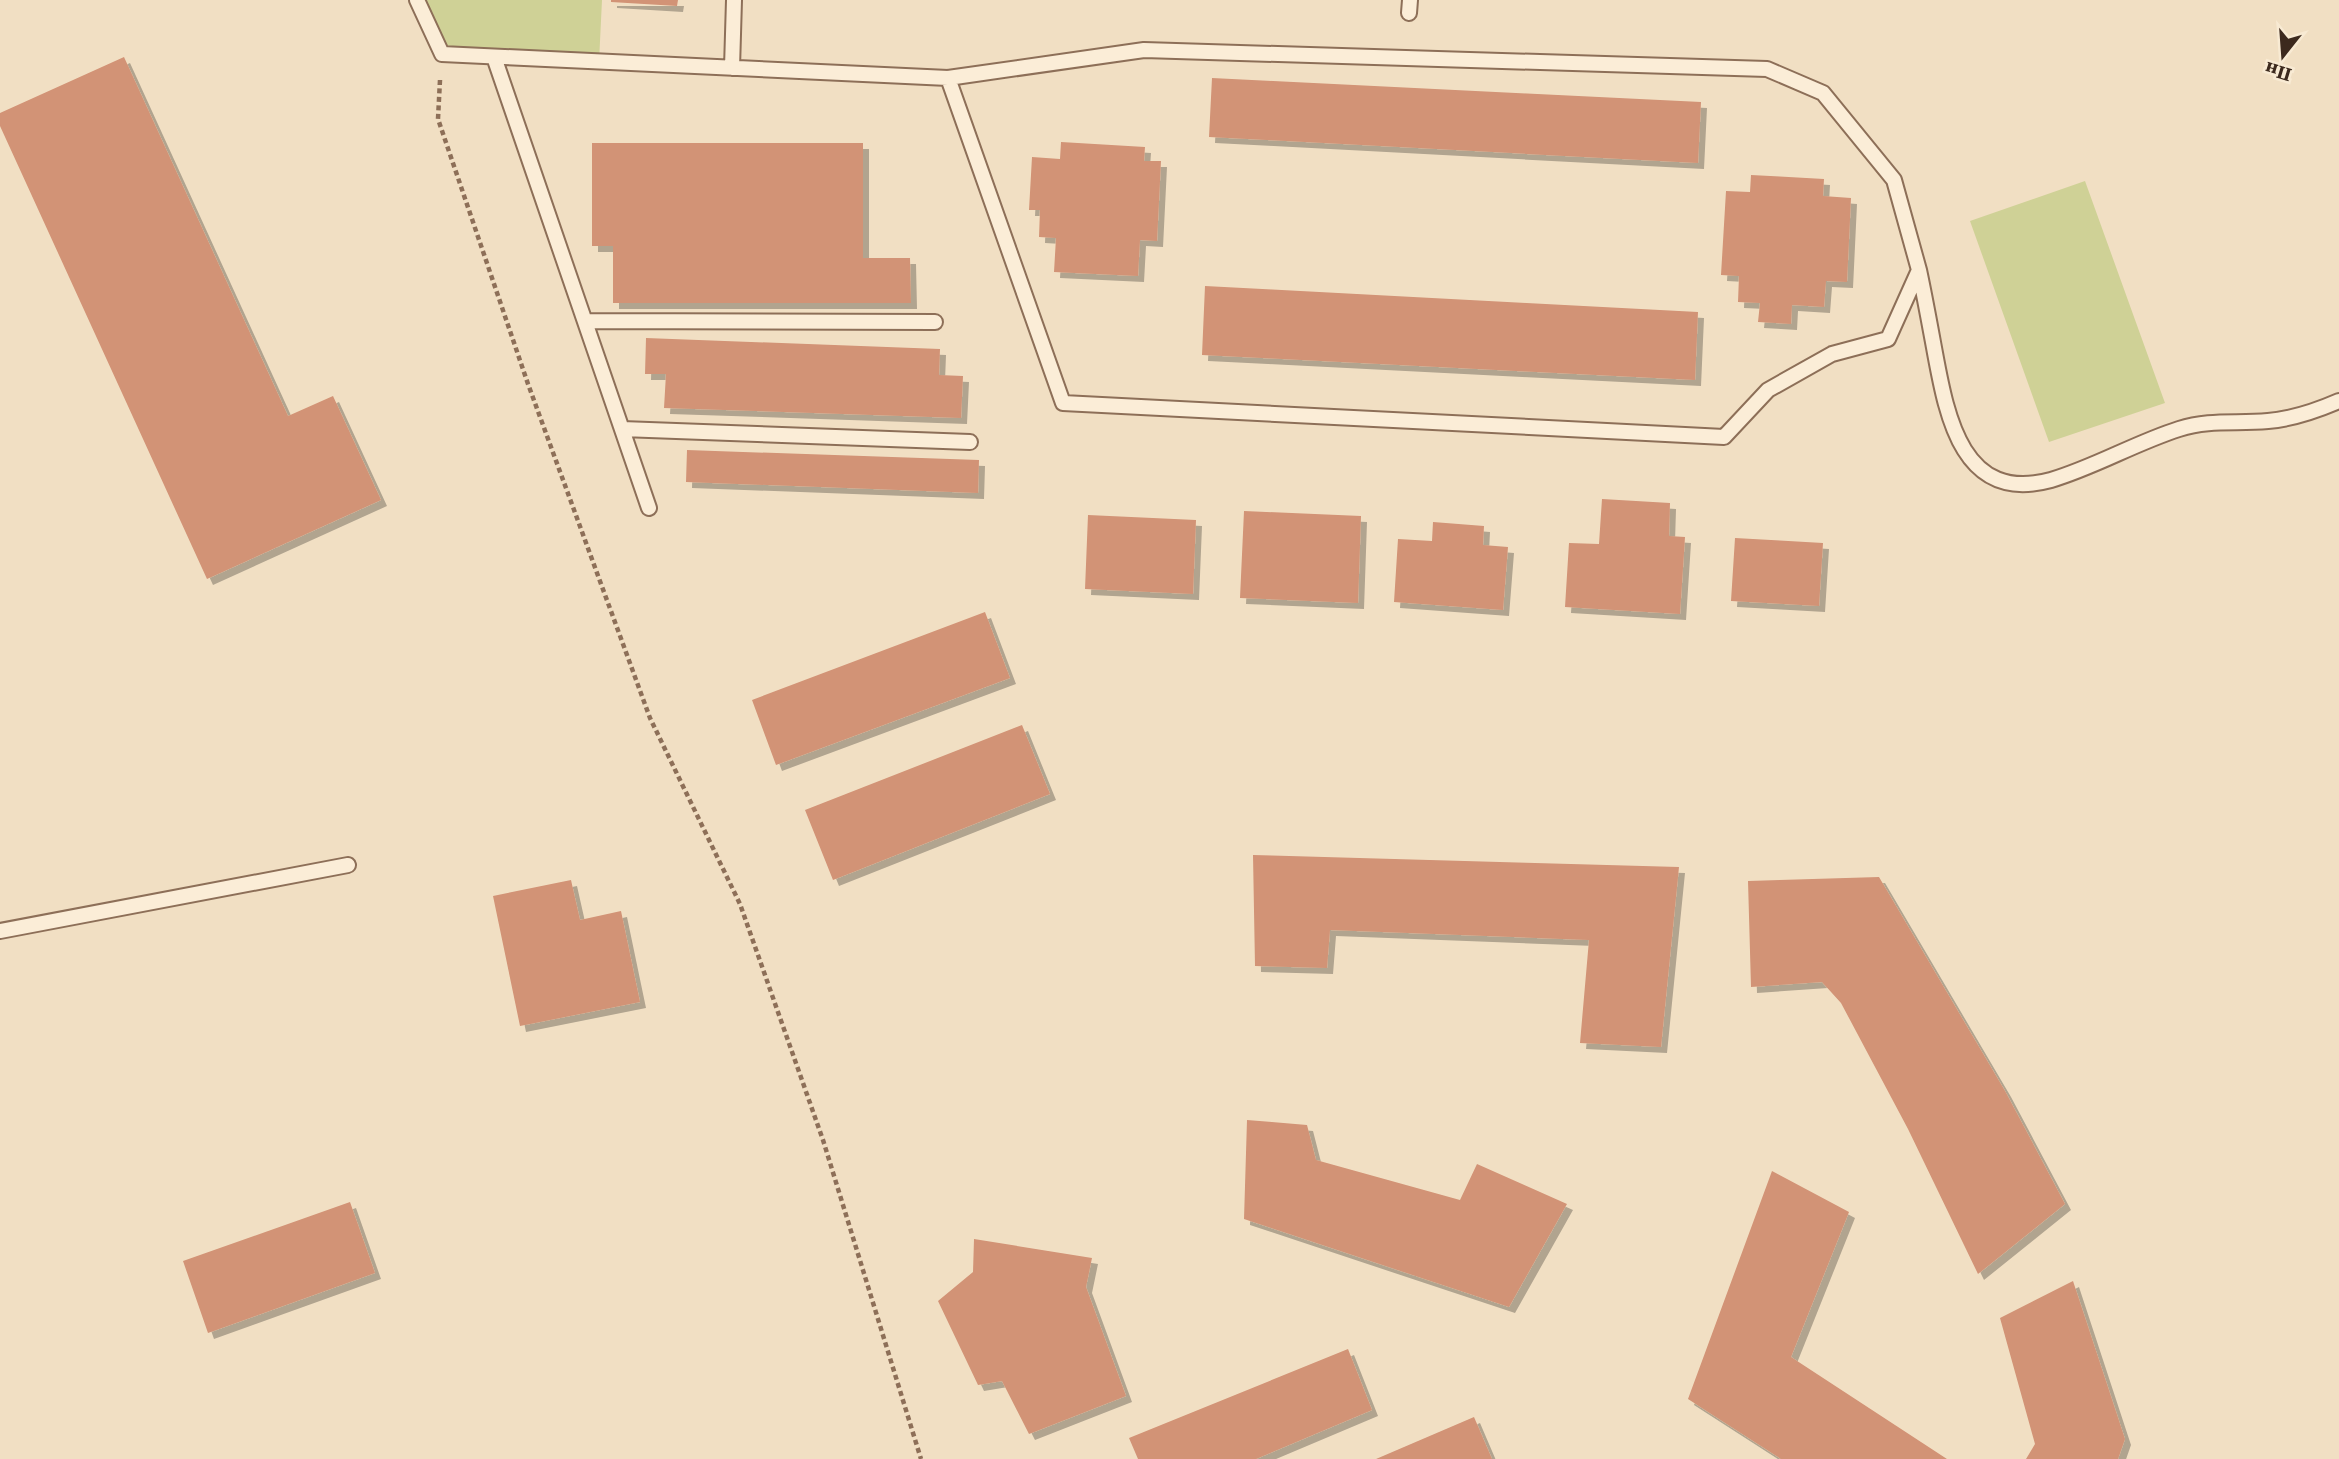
<svg xmlns="http://www.w3.org/2000/svg" width="2339" height="1459" font-family="'Source Serif 4',serif">
  <defs>
    <filter id="shadow"><feDropShadow dx="6" dy="6" stdDeviation="0" flood-color="#0004"/></filter>
  </defs>
  <rect width="100%" height="100%" fill="#f1dfc3"/>
  <path fill="#cfd196" d="M417,0H602L599,62L442,54Z
    M2085,181L2165,403L2049,442L1970,221Z"/>
  <path fill="#d29376" filter="url(#shadow)" d="M611,0H678L677,6L611,2Z
    M124,57L288,416L333,396L381,500L207,579L0,126V113Z
    M1212,78L1701,102L1698,163L1209,137Z
    M1061,142L1145,147L1144,161H1161L1157,241L1140,240L1138,276L1054,272L1056,238L1039,237L1040,210H1029L1032,157L1060,159Z
    M592,143H863V258H910L911,303H613V246H592Z
    M1751,175L1824,179L1823,196L1851,198L1847,282L1826,281L1824,307L1792,305L1791,324L1758,322L1760,303L1738,302L1739,276L1721,275L1726,191L1750,192Z
    M1205,286L1698,312L1695,380L1202,355Z
    M646,338L940,349L939,375L963,376L961,418L664,408L666,374H645Z
    M687,450L979,460L978,493L686,482Z
    M1602,499L1670,503L1669,536L1685,537L1680,614L1565,607L1569,543L1599,544Z
    M1244,511L1361,516L1358,603L1240,598Z
    M1088,515L1196,520L1193,594L1085,589Z
    M1433,522L1484,526L1483,545L1508,547L1503,610L1394,602L1398,539L1432,541Z
    M1735,538L1823,543L1819,606L1731,601Z
    M985,612L1010,678L776,765L752,700Z
    M1022,725L1050,794L833,880L805,810Z
    M1253,855L1679,867L1661,1047L1580,1043L1589,940L1330,930L1327,968L1255,966Z
    M1879,877L2005,1091L2065,1204L1978,1274L1908,1129L1841,1003L1822,982L1751,987L1748,881Z
    M571,880L580,920L621,911L640,1002L520,1026L493,896Z
    M1247,1120L1307,1125L1316,1160L1460,1200L1477,1164L1567,1204L1509,1307L1244,1219Z
    M1772,1171L1849,1212L1791,1357L1947,1459H1781L1688,1399Z
    M350,1202L375,1273L208,1333L183,1261Z
    M974,1239L1092,1258L1086,1287L1126,1396L1029,1434L1002,1381L978,1385L938,1301L973,1272Z
    M2073,1281L2125,1439L2118,1459H2026L2035,1444L2000,1318Z
    M1348,1349L1372,1410L1256,1459H1138L1129,1438Z
    M1474,1417L1492,1459H1376Z"/>
  <g fill="none" stroke-linecap="round" stroke-linejoin="round">
    <g stroke="#8d6f58" stroke-width="18">
      <path id="lane" d="M417,0L442,54L948,78L1063,403L1724,437L1768,390L1832,354L1888,339L1919,270L1894,180L1823,93L1767,69L1144,50L948,78
        M1409,13L1410,0
        M494,57L649,508
        M732,68L734,0
        M1919,270C1925,298 1930,326 1935,353C1947,418 1963,504 2051,480C2095,467 2135,443 2179,429C2210,419 2236,424 2268,421C2293,419 2316,411 2339,401
        M585,321L935,322
        M622,429L970,442
        M0,931L348,865"/>
    </g>
    <path stroke="#8d6f58" stroke-width="4.5" stroke-dasharray="5 3.5" stroke-linecap="butt" d="M440,80L438,119L528,384L650,718L740,904L823,1140L921,1459"/>
    <use href="#lane" stroke="#fbedd7" stroke-width="14"/>
  </g>
  <g transform="translate(2283 56) rotate(197)" stroke="#f8ead3" stroke-width="5" paint-order="stroke">
  <path d="M0-5L12 26L0 18L-12 26Z" fill="#3c291d"/>
  <text y="-10" font-size="19" font-weight="bold" text-anchor="middle" fill="#3c291d">Пн</text>
  </g>
</svg>
